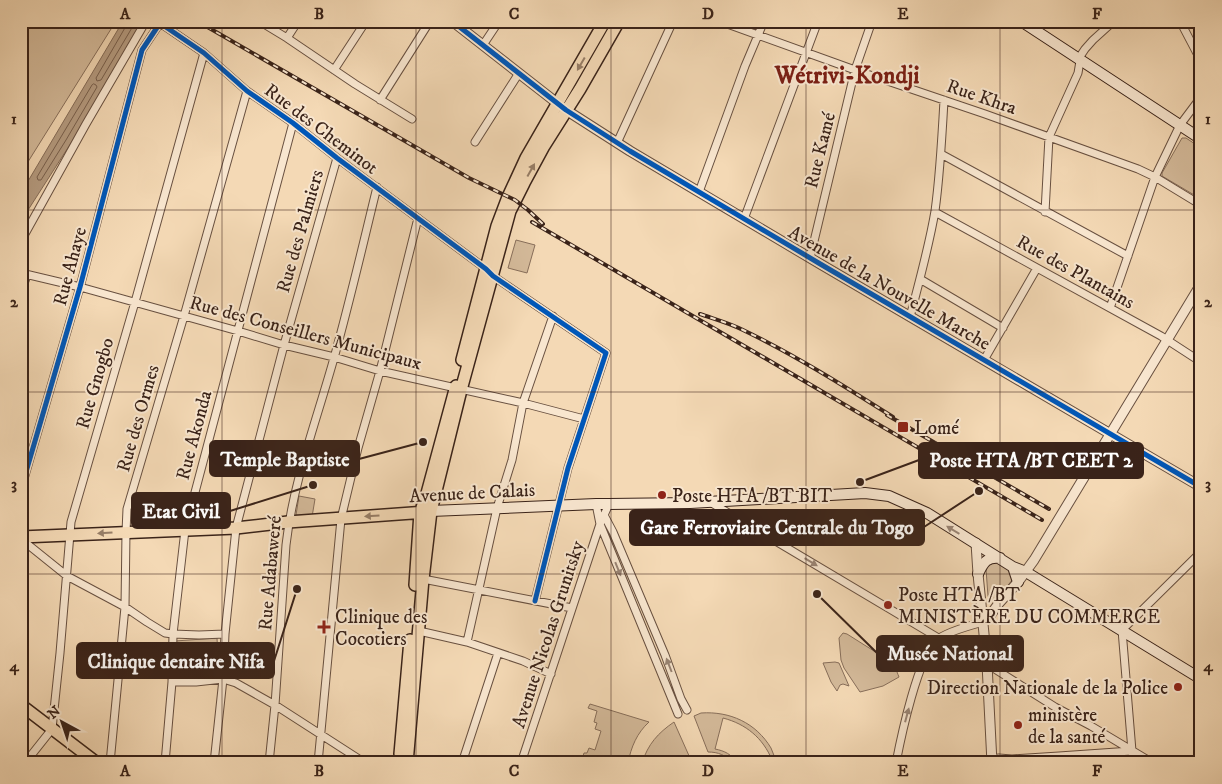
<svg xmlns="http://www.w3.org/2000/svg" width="1222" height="784" font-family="'IM FELL DW Pica',serif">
  <rect width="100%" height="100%" fill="#f4d9b5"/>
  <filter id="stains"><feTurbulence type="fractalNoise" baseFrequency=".004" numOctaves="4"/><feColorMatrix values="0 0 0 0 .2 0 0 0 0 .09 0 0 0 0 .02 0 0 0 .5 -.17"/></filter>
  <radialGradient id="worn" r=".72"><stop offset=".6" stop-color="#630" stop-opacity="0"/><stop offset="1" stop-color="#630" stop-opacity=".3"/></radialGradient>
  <path fill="#d4ba9a" stroke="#876e5a" d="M21,21H116L21,173Z
    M1182,138H1186L1201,148V199L1162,176V173Z
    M516,240L535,245L527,273L508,268Z
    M299,496L315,499L312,517L296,515Z
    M993,563H999L1011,571L1013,579L998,598C994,601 990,600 988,596L986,569L989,565Z
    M843,633L847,634L885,658C894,661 896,670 899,677L883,686L860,692L844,668L841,660L839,638Z
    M217,638L219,678L177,680L175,641Z
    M835,662L839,663L849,686L843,684L840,685L837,691L831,682L823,663Z
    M590,704L649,722C637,733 631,747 628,763H570V760L581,762L584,753H587L589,748L595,750L601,731L595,729L597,723L594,722L597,711L588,708Z
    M701,713C730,711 756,723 771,748C773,753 775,758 777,763H741L772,760C763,738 746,724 723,718L715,749C725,751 731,754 737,763H732C726,755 718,752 708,752L694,716Z
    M674,722L690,758L684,763H642C648,744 658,733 674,722Z"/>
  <path fill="#b59b80" stroke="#846b57" d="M123,21H142L71,143L21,221V193Z"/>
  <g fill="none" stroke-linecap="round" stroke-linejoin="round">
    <path stroke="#785f4c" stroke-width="1" d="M127,21L126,26L96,78L97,81L101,80L136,21
      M94,84L96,85L97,87L66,140L41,180H38L37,177L92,85Z"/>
    <g stroke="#685040" stroke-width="9">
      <path id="minor" d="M259,21L287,38L355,84L412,119
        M719,21L855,70L985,114L1138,169L1155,177L1201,205
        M1180,21L1201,61
        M287,38L298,21
        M483,45L499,21
        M334,70L366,21
        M380,100L430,21
        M475,142L519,73
        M617,143L673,21
        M941,154L1128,256
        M699,192L745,66L764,21
        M935,212L1161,336L1201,362
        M1045,212L1049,137L1078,73L1081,55L1085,49L1093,40L1114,21
        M744,219L818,21
        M21,241L86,124L146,21
        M810,258L855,70L872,21
        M21,273L80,287L238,331L284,345L334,357L380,371L523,403L584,419
        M920,279L1003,328
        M21,292L27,275
        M1110,308L1155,177L1180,125L1201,97
        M910,317C919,282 929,247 935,211C940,175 942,137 944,100
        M984,360L1037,268
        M21,489L80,287L142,50L160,23L204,53L247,91L293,123L337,158L486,269L493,276L606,353L568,468L535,601
        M710,502L962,652L987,664L1055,707L1091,726L1153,763
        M596,504L600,524L678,714
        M604,515L613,532L665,655L681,699L687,710
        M21,539L67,576L125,607L147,622L165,633L173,634L199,635L225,634L223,679L196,682H172
        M423,579L572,608
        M419,631L467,642L523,661L551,674
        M225,634L236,528L284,345L337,158
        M467,642L497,508L512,460L523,403L553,316
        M25,763L52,729L60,653L71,522L135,302L204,53
        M110,763L125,607L126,532L127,509L184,316L247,91
        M165,763L172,682L173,634L185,530L293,123
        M214,763L223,679L236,683L275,705L365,763
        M269,763L275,705L286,545C293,482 317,419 334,358C350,301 363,244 377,187
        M318,763L341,519L358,448L380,371L418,218
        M462,763L498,653
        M521,763L600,524L609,504
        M896,763C901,737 918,656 937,640C944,633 972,625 983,622
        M959,763L999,758L1012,759L1059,756L1131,751
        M1093,763L1137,759
        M1134,763L1132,751L1122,630L1201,552"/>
    </g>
    <g stroke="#685040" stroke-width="11">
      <path id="tertiary" d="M452,21L566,110L630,151L822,265L1201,487
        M976,543L978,574L987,664L992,763
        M983,622L989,617L999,603L1018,582L1034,560L1201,284"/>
    </g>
    <g stroke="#3a2319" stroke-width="12">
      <path id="secondary" d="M1021,21L1201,139
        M431,511L596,504H609L690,503L865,493L889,496L927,513L1013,567L1026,572L1039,580L1201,679
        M1013,567L1018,582
        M978,574C983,563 987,556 1000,558"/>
    </g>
    <g stroke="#3a2319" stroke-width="14">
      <path id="trunk" d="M462,360L497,226L508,197L526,158L605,21
        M21,537L236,528L288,522L426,512
        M415,585L420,513L426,497L456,386
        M21,705L97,763
        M400,754L410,640
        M407,763L423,579L431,511L461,390L510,211L524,183L544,146L580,89L619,21"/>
    </g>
    <use href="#minor" stroke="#f8e6cf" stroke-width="7"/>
    <use href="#tertiary" stroke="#f8e6cf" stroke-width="9"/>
    <use href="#secondary" stroke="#f8e6cf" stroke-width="10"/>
    <use href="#trunk" stroke="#f4d9b5" stroke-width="11"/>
    <g stroke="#3a2319" stroke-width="4">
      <path id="rail" d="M197,21L469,178L515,200L528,210L543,224
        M532,222L1042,520
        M700,314C714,319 729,323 743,330C795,355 844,386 893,417
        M887,415L1049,509"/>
    </g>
    <use href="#rail" stroke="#f8e6cf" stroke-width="2" stroke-dasharray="5.5" stroke-linecap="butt"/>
    <g stroke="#f8e6cf" stroke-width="8">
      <path id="cycleway" d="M452,21L566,110L630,151L822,265L1201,487
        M21,489L80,287L142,50L160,23L204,53L247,91L293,123L337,158L486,269L493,276L606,353L568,468L535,601"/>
    </g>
    <use href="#cycleway" stroke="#0057b8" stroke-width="5"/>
  </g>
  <defs><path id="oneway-solid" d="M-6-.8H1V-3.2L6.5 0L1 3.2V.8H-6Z" transform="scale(1.25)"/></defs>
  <g fill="#977e67">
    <use href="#oneway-solid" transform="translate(581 64) rotate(120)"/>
    <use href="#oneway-solid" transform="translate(531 170) rotate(-61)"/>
    <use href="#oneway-solid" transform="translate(372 516) rotate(176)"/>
    <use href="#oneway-solid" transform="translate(105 533) rotate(176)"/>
  </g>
  <g fill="#998474">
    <use href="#oneway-solid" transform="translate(953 530) rotate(-149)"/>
    <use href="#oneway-solid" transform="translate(811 562) rotate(31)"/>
    <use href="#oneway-solid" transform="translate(618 569) rotate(68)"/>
    <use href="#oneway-solid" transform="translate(669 665) rotate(-111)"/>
    <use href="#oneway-solid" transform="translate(907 715) rotate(-75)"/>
  </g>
  <path fill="none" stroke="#3a2319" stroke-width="1" stroke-opacity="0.55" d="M222,21V763M416,21V763M611,21V763M806,21V763M1000,21V763M21,210H1201M21,392H1201M21,574H1201"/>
  <g fill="#8f2418" stroke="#f8e6cf" stroke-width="2">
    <rect x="897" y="421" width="12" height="12" rx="2.5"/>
    <circle cx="662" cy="495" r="5"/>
    <circle cx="888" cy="605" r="5"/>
    <path d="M321.5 619.5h5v5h5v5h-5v5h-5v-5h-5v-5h5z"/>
    <circle cx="1178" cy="687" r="5"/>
    <circle cx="1018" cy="725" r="5"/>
  </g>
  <g text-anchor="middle" stroke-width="4" stroke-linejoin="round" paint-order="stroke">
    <g font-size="19" fill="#3a2319" stroke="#f8e6cf">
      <text transform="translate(982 96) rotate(19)" y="7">Rue Khra</text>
      <text transform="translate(322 128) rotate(37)" y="7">Rue des Cheminot</text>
      <text transform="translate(819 150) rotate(-76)" y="7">Rue Kamé</text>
      <text transform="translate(299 231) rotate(-74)" y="7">Rue des Palmiers</text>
      <text transform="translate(69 266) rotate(-75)" y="7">Rue Ahaye</text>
      <text transform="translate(1076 271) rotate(29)" y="7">Rue des Plantains</text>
      <text transform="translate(890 287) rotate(30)" y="7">Avenue de la Nouvelle Marche</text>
      <text transform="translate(306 332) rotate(15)" y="7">Rue des Conseillers Municipaux</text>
      <text transform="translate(94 383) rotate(-74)" y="7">Rue Gnogbo</text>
      <text transform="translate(137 418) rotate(-74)" y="7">Rue des Ormes</text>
      <text transform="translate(193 435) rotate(-75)" y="7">Rue Akonda</text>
      <text transform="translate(472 492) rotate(-3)" y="7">Avenue de Calais</text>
      <text transform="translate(269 573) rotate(-85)" y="7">Rue Adabaweré</text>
      <text transform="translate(547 634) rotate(-72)" y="7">Avenue Nicolas Grunitsky</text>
    </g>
    <g font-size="19" fill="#3a2319" stroke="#f8e6cf" text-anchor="start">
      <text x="914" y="434">Lomé</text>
      <text x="672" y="502">Poste HTA /BT BIT</text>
      <text x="898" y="601">Poste HTA /BT<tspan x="898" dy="22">MINISTÈRE DU COMMERCE</tspan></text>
      <text x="335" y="623">Clinique des<tspan x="335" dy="22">Cocotiers</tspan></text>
      <text x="1168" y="694" text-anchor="end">Direction Nationale de la Police</text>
      <text x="1028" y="721">ministère<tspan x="1028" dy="22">de la santé</tspan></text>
    </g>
    <g font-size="24" font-weight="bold" fill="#7a1f14" stroke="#f8e6cf">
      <text x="847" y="83">Wétrivi-Kondji</text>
    </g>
  </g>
  <path fill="none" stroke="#3a2319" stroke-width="2" d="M423 442L359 459M860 482L919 460M313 485L230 511M979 491L924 527M817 594L877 653M297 589L274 661"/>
  <g fill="#3a2319" stroke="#f8e6cf" stroke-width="2">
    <circle cx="423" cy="442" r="5"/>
    <circle cx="860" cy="482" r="5"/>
    <circle cx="313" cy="485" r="5"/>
    <circle cx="979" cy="491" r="5"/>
    <circle cx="817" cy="594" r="5"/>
    <circle cx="297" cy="589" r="5"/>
  </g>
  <g fill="#3a2319" stroke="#3a2319" stroke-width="2">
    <rect x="210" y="441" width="149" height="35" rx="5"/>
    <rect x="919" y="443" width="224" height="35" rx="5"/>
    <rect x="132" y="493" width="98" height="35" rx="5"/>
    <rect x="630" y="510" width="294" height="35" rx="5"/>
    <rect x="877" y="636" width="146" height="35" rx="5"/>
    <rect x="77" y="643" width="197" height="35" rx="5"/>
  </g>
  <g font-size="20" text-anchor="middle" font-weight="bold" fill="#fff">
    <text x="285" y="466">Temple Baptiste</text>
    <text x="1031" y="467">Poste HTA /BT CEET 2</text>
    <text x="181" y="518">Etat Civil</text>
    <text x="777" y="534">Gare Ferroviaire Centrale du Togo</text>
    <text x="950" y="660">Musée National</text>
    <text x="176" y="668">Clinique dentaire Nifa</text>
  </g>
  <rect width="1222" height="784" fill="none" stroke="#f4d9b5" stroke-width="55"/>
  <g transform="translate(62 722) rotate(320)" stroke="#f8e6cf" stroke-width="4" paint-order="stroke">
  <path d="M0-4L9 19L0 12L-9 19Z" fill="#3a2319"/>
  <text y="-8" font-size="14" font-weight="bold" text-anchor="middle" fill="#3a2319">N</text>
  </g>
  <rect x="28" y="28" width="1166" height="728" fill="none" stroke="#3a2319" stroke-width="2"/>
  <g font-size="16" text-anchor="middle" font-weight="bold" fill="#3a2319">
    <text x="125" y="19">A</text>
    <text x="319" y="19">B</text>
    <text x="514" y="19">C</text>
    <text x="708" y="19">D</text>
    <text x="903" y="19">E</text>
    <text x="1097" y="19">F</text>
    <text x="14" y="124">1</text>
    <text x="1208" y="124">1</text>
    <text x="14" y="307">2</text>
    <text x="1208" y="307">2</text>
    <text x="14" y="489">3</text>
    <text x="1208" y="489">3</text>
    <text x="14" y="671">4</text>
    <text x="1208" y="671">4</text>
    <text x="125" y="776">A</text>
    <text x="319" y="776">B</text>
    <text x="514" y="776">C</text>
    <text x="708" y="776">D</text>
    <text x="903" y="776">E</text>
    <text x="1097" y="776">F</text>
  </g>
  <rect width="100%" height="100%" filter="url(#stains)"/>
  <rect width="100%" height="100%" fill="url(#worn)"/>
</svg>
